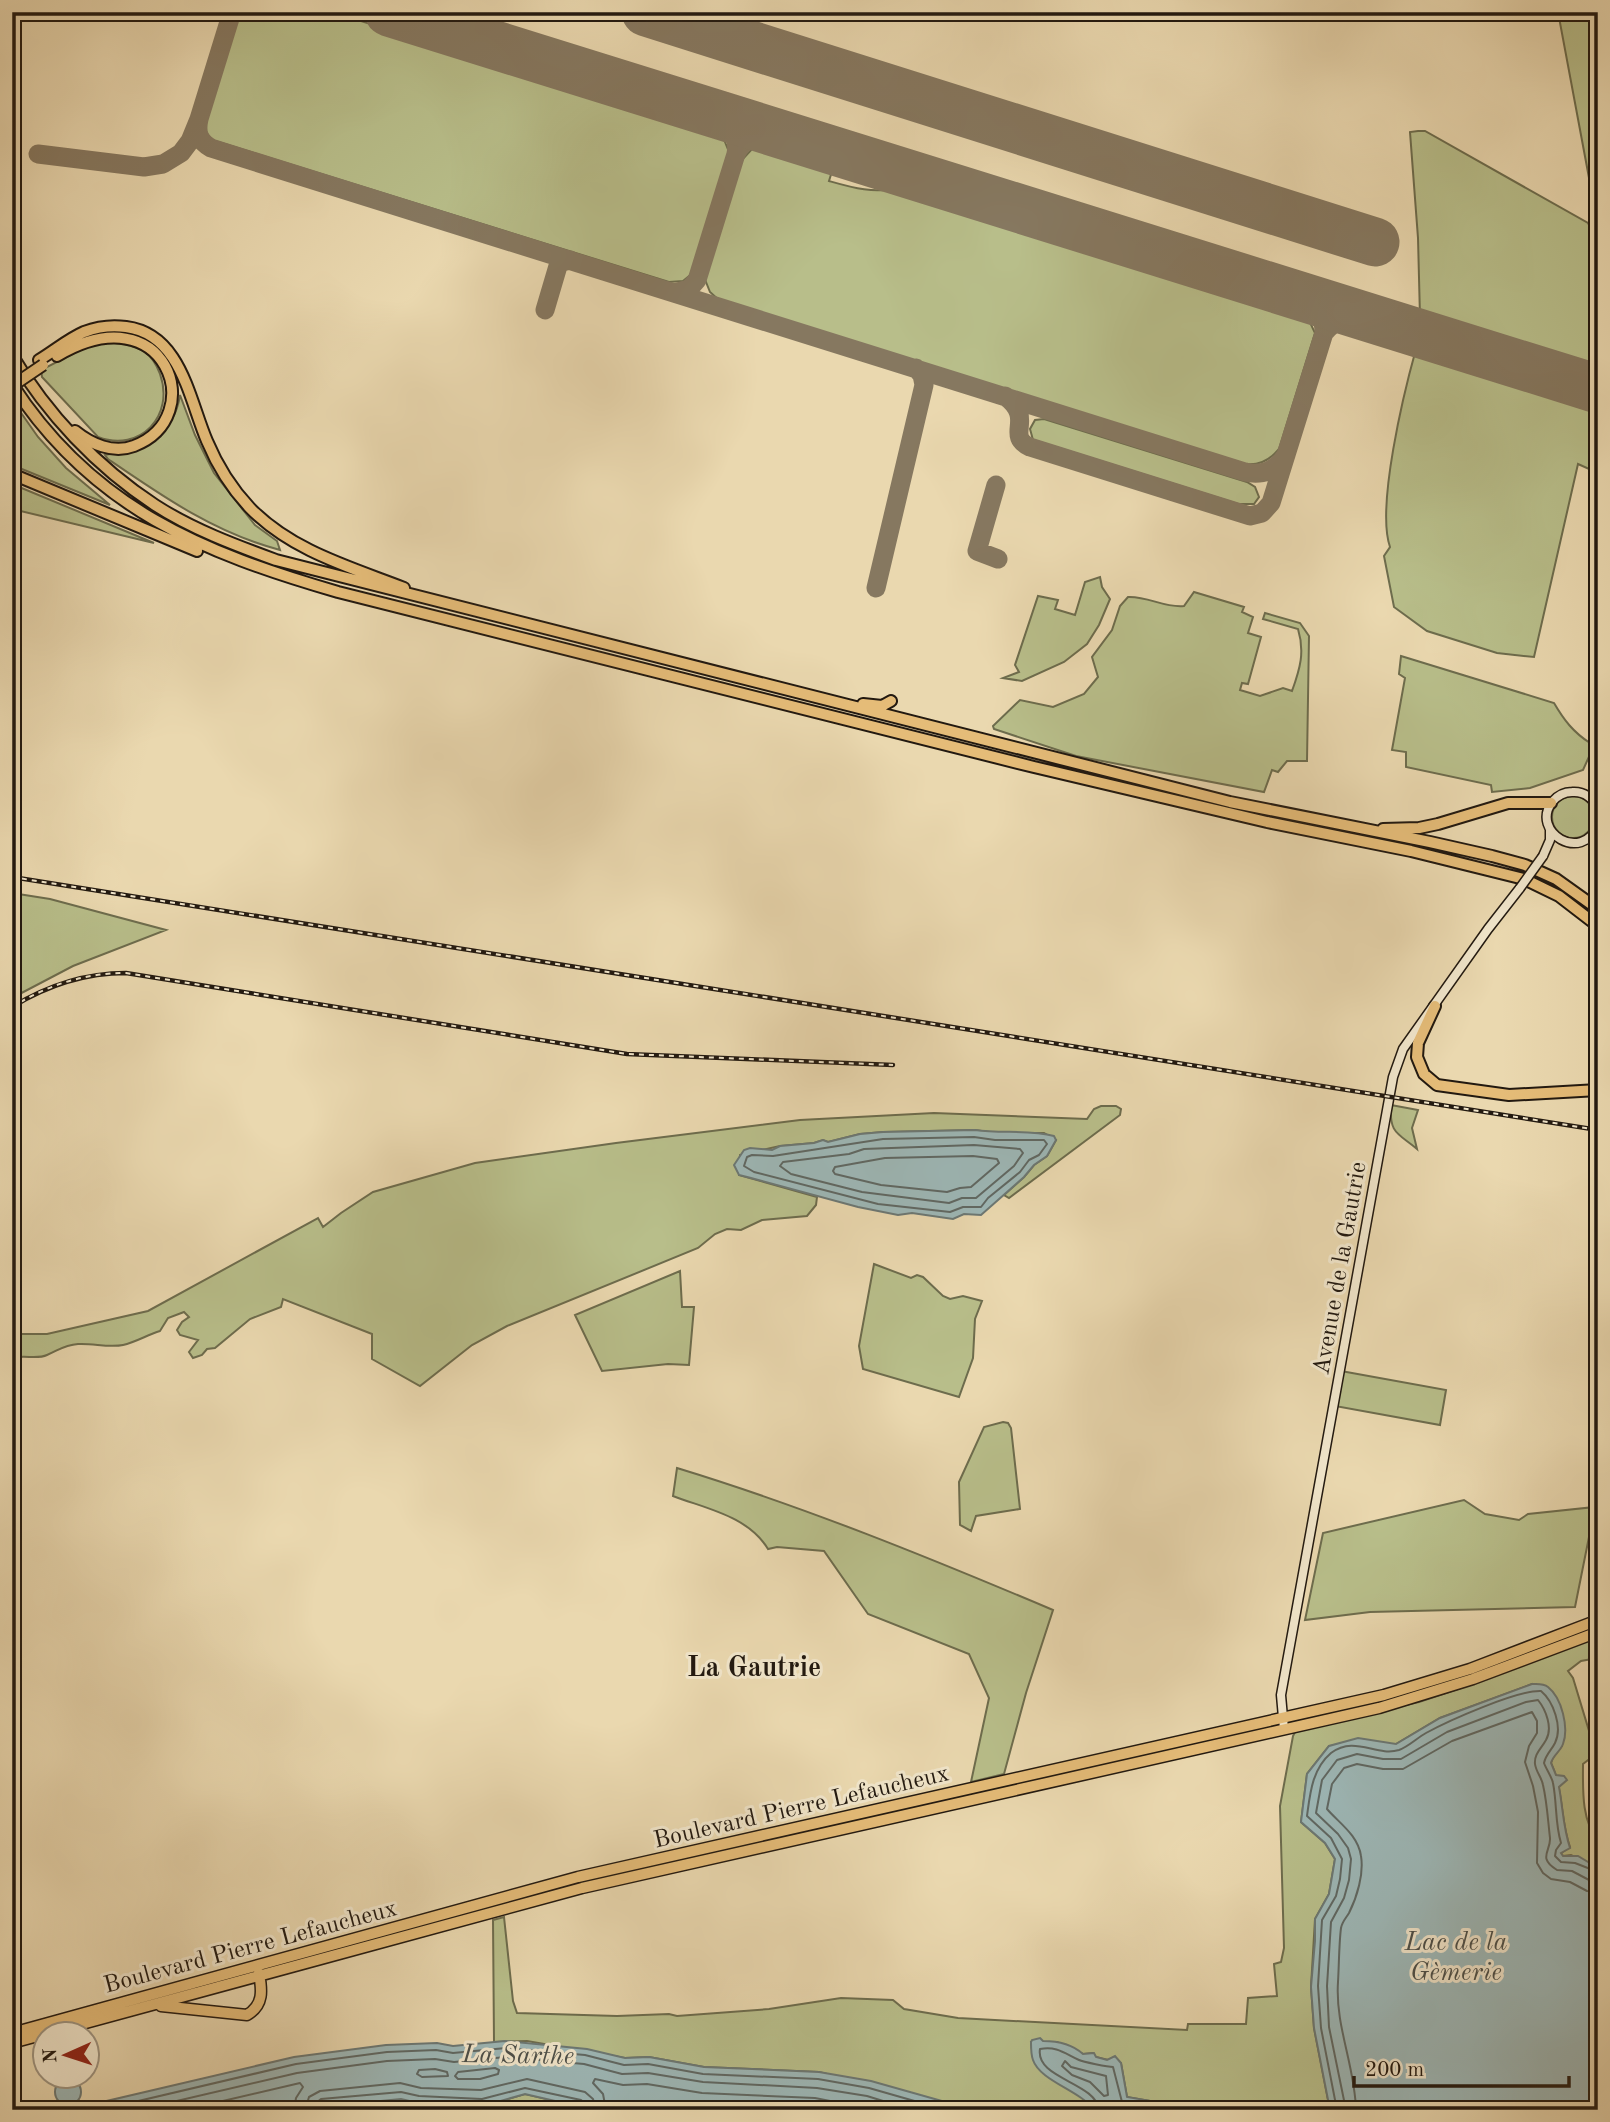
<svg xmlns="http://www.w3.org/2000/svg" width="1610" height="2122" font-family="'Old Standard TT',serif">
  <rect width="100%" height="100%" fill="#ead8af"/>
  <filter id="stains"><feTurbulence type="fractalNoise" baseFrequency=".00286" numOctaves="4"/><feColorMatrix values="0 0 0 0 .2 0 0 0 0 .09 0 0 0 0 .02 0 0 0 .5 -.17"/></filter>
  <radialGradient id="worn" r=".72"><stop offset=".6" stop-color="#630" stop-opacity="0"/><stop offset="1" stop-color="#630" stop-opacity=".3"/></radialGradient>
  <path fill="#b8be8a" stroke="#6d6c4d" stroke-width="2" d="M239,12H332L716,131L723,137L729,152L694,272L683,281L669,282L212,140L207,134L204,124Z
    M1558,12H1598V226Z
    M1418,131H1425L1588,223L1598,241V372L1420,317L1418,238L1410,132Z
    M767,148L833,168L829,181C850,187 877,195 897,187L1307,316L1315,333L1279,449C1270,460 1259,466 1245,464L720,301L710,292L704,277L740,162L752,149Z
    M108,342C121,344 133,344 145,352C152,357 157,366 160,374C175,416 140,453 98,437L42,377L41,370L86,347Z
    M1416,349L1598,406V473L1578,464L1534,657L1497,653L1427,631L1394,607L1384,556L1390,547C1376,507 1404,392 1416,349Z
    M180,395L195,435L214,473L255,525L277,541L280,550C215,533 162,496 108,459L105,455C142,448 174,436 180,395Z
    M12,400L38,437L66,468L110,505L12,465Z
    M1044,419L1247,482L1255,487L1259,497L1254,504H1238L1043,443L1033,440L1030,429L1035,420Z
    M12,484L154,543L12,509Z
    M1100,577L1102,587L1110,599L1099,625L1087,644L1064,662L1022,681L1003,678L1019,672L1015,665L1038,596L1058,600L1055,609L1075,615L1085,582Z
    M1194,592L1244,607L1242,612L1253,617L1248,633L1261,637L1248,684L1242,683L1240,690L1260,696L1283,688L1292,691C1300,669 1305,652 1298,629L1263,619L1265,613L1300,623L1309,636L1307,761H1287L1278,772L1272,770L1264,792L1076,756L994,729L993,726L1020,700L1053,707L1084,694L1098,677L1092,657L1112,630L1120,606L1128,597C1148,596 1164,608 1184,606Z
    M1401,656L1554,703C1564,720 1573,732 1590,743L1592,750L1583,770L1530,788L1492,792L1491,785L1406,767V752L1392,750L1405,678L1399,674Z
    M1552 817a21 21 0 1 1 42 0a21 21 0 1 1-42 0Z
    M12,893L50,899L166,930L73,966L12,998Z
    M1391,1105L1418,1110L1412,1128L1417,1149C1398,1133 1389,1134 1391,1105Z
    M1101,1106H1116L1121,1109L1120,1115L1009,1198L1004,1195L1024,1177L1034,1165L1047,1156L1056,1140L1044,1133H996L975,1130L883,1132L860,1134L828,1142L823,1140L814,1143L780,1146L740,1155L739,1175L817,1197L816,1205L807,1216L762,1220L741,1230L727,1229L715,1234L698,1248L507,1326L472,1345L420,1386L372,1359V1334L283,1299L281,1307L250,1319L215,1348L207,1349L202,1355L193,1358L189,1352L198,1340L180,1335L177,1330L182,1322L189,1317L184,1312L168,1318L160,1331C147,1335 136,1342 123,1345C109,1348 93,1343 78,1344C64,1345 59,1350 47,1355C39,1359 28,1356 19,1357L17,1364H12V1334H47L148,1311L318,1218L323,1227L341,1213L373,1192L475,1163L616,1143L800,1120L934,1113L1087,1119L1094,1109Z
    M874,1264L911,1278L917,1275L923,1277L943,1296L950,1299L963,1296L982,1301L975,1319L973,1358L959,1397L863,1369L859,1346Z
    M680,1271L682,1307H694L689,1365L668,1364L602,1371L575,1315Z
    M1341,1371L1446,1390L1440,1425L1335,1406Z
    M1003,1422L1008,1423L1011,1428L1020,1509L976,1516L971,1531L960,1525L959,1482L984,1427Z
    M677,1468C805,1507 930,1558 1053,1610L1026,1693L1004,1774L971,1782L989,1698L969,1654L868,1614L824,1551L777,1547L768,1549C748,1516 707,1509 673,1496Z
    M1464,1500L1485,1514L1519,1520L1528,1514L1595,1507L1575,1607L1370,1612L1305,1620L1323,1533Z
    M1598,1637V1658L1581,1661L1568,1671L1573,1678L1596,1754L1583,1764C1583,1787 1581,1822 1598,1839V1868L1571,1855L1563,1856L1561,1853L1570,1847C1560,1820 1564,1791 1551,1763L1553,1757L1562,1746L1563,1718L1532,1684L1440,1718L1396,1744L1329,1746L1307,1774L1301,1822L1325,1843L1335,1859L1329,1894L1315,1919L1311,1987L1314,2028L1330,2110H1202L1127,2097L1121,2063L1096,2057L1093,2053L1083,2054L1057,2042H1031C1034,2086 1074,2081 1094,2110H993L975,2105H956L819,2072L704,2067L649,2057L625,2058L527,2041L494,2042L493,1920L504,1917L513,2001L517,2013L617,2016L669,2014L677,2016L769,2009L841,1998L893,2000L904,2009L958,2018L1187,2030L1188,2024H1246L1248,1998L1277,1996L1274,1964L1281,1962L1284,1948L1280,1806L1293,1736L1296,1730L1419,1702L1461,1688Z
    M525,2094L594,2110H289L401,2099L418,2103L483,2106Z"/>
  <path fill="#9db7b6" stroke="#6c7874" stroke-width="2" d="M975,1130C1001,1134 1029,1129 1054,1136L1056,1140L1047,1156L1034,1165L1024,1177L981,1215L964,1214L953,1219L912,1213L898,1215L858,1207L751,1178L739,1175L734,1165L744,1150L750,1148L772,1150L780,1146L814,1143L823,1140L828,1142L860,1134L883,1132Z
    M1532,1684C1537,1684 1543,1683 1548,1687C1562,1698 1569,1728 1563,1744C1560,1752 1553,1755 1551,1763L1556,1775L1564,1776L1567,1780L1559,1787C1563,1808 1563,1827 1570,1848L1561,1853L1563,1856H1578L1598,1868V2110H1330L1314,2028L1311,1987L1315,1941V1919L1329,1894L1335,1859L1325,1843L1301,1822L1307,1774L1329,1746L1358,1738L1396,1744L1440,1718Z
    M1040,2038L1043,2041C1057,2041 1072,2044 1083,2054L1094,2053L1096,2057L1107,2060L1115,2056L1121,2063L1127,2097L1202,2110H1094C1081,2091 1040,2081 1033,2060C1031,2055 1031,2048 1031,2042L1032,2040Z
    M505,2041L587,2049L625,2058L649,2057L704,2067L819,2072L871,2081L956,2105H975L993,2110H594L525,2094L483,2106L418,2103L401,2099L289,2110H78L81,2107L294,2057L386,2045L437,2043L453,2046Z
    M55 2092a13 13 0 1 1 26 0a13 13 0 1 1-26 0Z"/>
  <g fill="none" stroke-linecap="round" stroke-linejoin="round">
    <path stroke="#606863" stroke-width="2" d="M974,1137L995,1140H1044L1047,1144L1039,1155L1029,1160L1020,1172L988,1198L981,1207H963L950,1212L878,1204L754,1172L744,1166L747,1157L752,1155L773,1156L883,1139Z
      M974,1145L1020,1149L1023,1153L1014,1166L976,1198H962L949,1203L862,1192L791,1174L780,1166L783,1162L849,1154L864,1149Z
      M973,1156L997,1159L999,1163L971,1187L960,1188L947,1192L881,1185L835,1174L833,1171L835,1167L885,1158Z
      M1065,2061L1071,2067L1106,2076L1108,2095L1104,2096L1090,2082L1072,2075L1062,2066Z
      M495,2068L499,2070L498,2074L480,2079H458L455,2076L458,2072Z
      M435,2069L447,2072L448,2076L422,2077L417,2074L419,2070Z
      M100,2110L296,2064L387,2052L436,2050L453,2053L506,2048L585,2055L624,2065L648,2064L703,2074L818,2079L869,2088L946,2110
      M138,2110L297,2073L387,2061L435,2059L454,2062L506,2057L584,2064L622,2074L648,2073L703,2082L817,2088L867,2096L912,2110
      M184,2110L300,2083L303,2087L296,2098L294,2110
      M305,2110L309,2097L320,2091L400,2083L421,2088L481,2090L527,2079L585,2092L593,2099L596,2110
      M314,2110L316,2103L321,2099L401,2092L419,2096L482,2099L525,2088L581,2100L586,2104L587,2110
      M606,2110L603,2094L593,2083L595,2079L623,2085L647,2084L702,2093L815,2098L875,2110
      M1099,2110C1096,2082 1035,2079 1040,2049C1057,2046 1064,2053 1079,2060C1083,2062 1108,2067 1113,2067L1122,2102L1160,2110
      M1337,2110L1321,2028L1318,1986L1322,1920L1336,1896L1340,1879L1342,1859L1331,1838L1307,1816C1310,1794 1312,1769 1331,1753C1355,1735 1376,1757 1399,1750C1408,1747 1417,1738 1426,1733C1448,1721 1517,1690 1541,1691C1553,1701 1563,1727 1555,1743C1551,1751 1546,1754 1544,1763C1546,1769 1552,1777 1553,1783C1557,1803 1555,1824 1561,1843L1556,1850L1555,1856L1561,1862L1575,1863L1598,1872
      M1346,2110L1329,2027L1327,1986L1331,1922L1344,1898L1349,1880L1351,1859L1348,1848L1338,1834L1316,1813L1322,1780L1337,1760L1357,1754L1383,1759H1401L1447,1732L1526,1702L1538,1700C1546,1710 1553,1728 1546,1740C1541,1749 1534,1754 1535,1764C1536,1772 1542,1778 1543,1785C1547,1802 1548,1821 1550,1838C1551,1851 1537,1858 1557,1870L1572,1871L1589,1880L1598,1881
      M1356,2110C1355,2066 1335,2026 1338,1982C1339,1966 1339,1943 1341,1928C1342,1922 1346,1918 1349,1913C1357,1897 1364,1874 1361,1856C1358,1835 1339,1823 1327,1809L1332,1784L1344,1768L1357,1764L1383,1769H1403L1452,1741L1532,1712L1537,1721V1733L1529,1746L1525,1762L1533,1786L1538,1812L1537,1863L1543,1873L1551,1879L1570,1882L1587,1891L1598,1892"/>
    <path stroke="#867860" stroke-width="19" d="M199,119C196,133 199,141 211,148L1245,472C1263,476 1276,470 1286,455
      M38,154L144,167L163,164L181,153L190,141L199,119L232,12
      M736,154C745,136 759,132 778,134
      M674,293L689,289L697,280L736,154C739,137 732,125 719,116
      M545,310L558,266L562,262L570,260
      M1324,333C1336,319 1346,316 1364,317
      M1005,396C1036,419 1004,435 1030,447L1250,516L1262,513L1271,503L1324,333C1324,316 1317,305 1302,297
      M996,485L977,551L998,559
      M876,588L924,385L922,375L916,368"/>
    <path stroke="#867860" stroke-width="49" d="M389,12L1598,389
      M646,12L1375,242"/>
    <g stroke="#221910" stroke-width="11">
      <path id="secondary" d="M1598,809C1593,798 1584,791 1572,792C1564,792 1557,796 1552,802C1530,832 1582,864 1598,825
        M1543,856L1550,840V830
        M1284,1729L1281,1695L1393,1077L1403,1049L1488,929L1520,888"/>
    </g>
    <g stroke="#221910" stroke-width="13">
      <path id="primary" d="M161,2006L247,2015C264,2005 262,1990 259,1973
        M12,2033L578,1877L1384,1695L1470,1669L1598,1620
        M12,2043L582,1888L1379,1708L1473,1679L1598,1632"/>
    </g>
    <g stroke="#221910" stroke-width="14">
      <path id="highway" d="M12,355C47,414 97,467 155,505C192,529 235,545 276,560L1230,802L1430,842L1492,856L1525,865L1556,879L1598,909
        M57,356C166,291 210,417 134,446C113,454 91,444 75,431
        M39,360C54,351 68,339 84,332C97,327 112,325 126,327C181,334 189,399 207,441C217,465 232,489 250,508C292,551 350,567 404,588
        M12,384C92,508 203,553 338,592L1034,767L1267,822L1411,851L1524,879L1559,896L1598,926
        M12,474L197,551
        M863,704L882,706L891,701
        M1383,829L1419,828L1438,824L1508,803H1551
        M1435,1006L1418,1043L1417,1057L1424,1074L1437,1085L1509,1095L1598,1090"/>
    </g>
    <use href="#secondary" stroke="#f1e6cb" stroke-width="8"/>
    <use href="#primary" stroke="#e5bc78" stroke-width="10"/>
    <use href="#highway" stroke="#e5bc78" stroke-width="10"/>
    <g stroke="#221910" stroke-width="4.5">
      <path id="rail" d="M12,877L1598,1130
        M12,1007C48,985 84,973 126,973L627,1054L893,1065"/>
    </g>
    <use href="#rail" stroke="#f1e6cb" stroke-width="2" stroke-dasharray="5" stroke-linecap="butt"/>
    <g stroke="#221910" stroke-width="11" stroke-linecap="butt">
      <path id="secondary-bridge" d="M1520,888L1543,856"/>
    </g>
    <g stroke="#221910" stroke-width="14" stroke-linecap="butt">
      <path id="highway-bridge" d="M12,386L43,365"/>
    </g>
    <use href="#secondary-bridge" stroke="#f1e6cb" stroke-width="8"/>
    <use href="#highway-bridge" stroke="#e5bc78" stroke-width="10"/>
  </g>
  <g text-anchor="middle" stroke-width="6" stroke-linejoin="round" paint-order="stroke">
    <g font-size="24" fill="#221910" stroke="#f1e6cb">
      <text transform="translate(1339 1268) rotate(-80)" y="8">Avenue de la Gautrie</text>
      <text transform="translate(801 1806) rotate(-13)" y="8">Boulevard Pierre Lefaucheux</text>
      <text transform="translate(250 1946) rotate(-15)" y="8">Boulevard Pierre Lefaucheux</text>
    </g>
    <g font-size="26" font-style="italic" fill="#4d504a" stroke="#f1e6cb">
      <text x="1456" y="1950">Lac de la<tspan x="1456" dy="30">Gèmerie</tspan></text>
      <text transform="translate(518 2054) rotate(1)" y="9">La Sarthe</text>
    </g>
    <g font-size="28" font-weight="bold" fill="#221910" stroke="#f1e6cb">
      <text x="754" y="1676">La Gautrie</text>
    </g>
  </g>
  <rect width="1610" height="2122" fill="none" stroke="#ead8af" stroke-width="42"/>
  <rect x="14" y="14" width="1582" height="2094" fill="none" stroke="#221910" stroke-width="3.5"/>
  <rect x="21" y="21" width="1568" height="2080" fill="none" stroke="#221910" stroke-width="2"/>
  <g transform="translate(66 2055) rotate(267)"><circle r="33" fill="#f1e6cb" stroke="#9e9480" stroke-width="2"/>
  <path d="M0-5L12 26L0 18L-12 26Z" fill="#8f2418"/>
  <text y="-10" font-size="19" font-weight="bold" text-anchor="middle" fill="#221910">N</text>
  </g>
  <path d="M1354 2076v10h215v-10" fill="none" stroke="#221910" stroke-width="3.5"/>
  <text x="1365" y="2076" font-size="21" fill="#221910" stroke="#f1e6cb" stroke-width="5" paint-order="stroke">200 m</text>
  <rect width="100%" height="100%" filter="url(#stains)"/>
  <rect width="100%" height="100%" fill="url(#worn)"/>
</svg>
